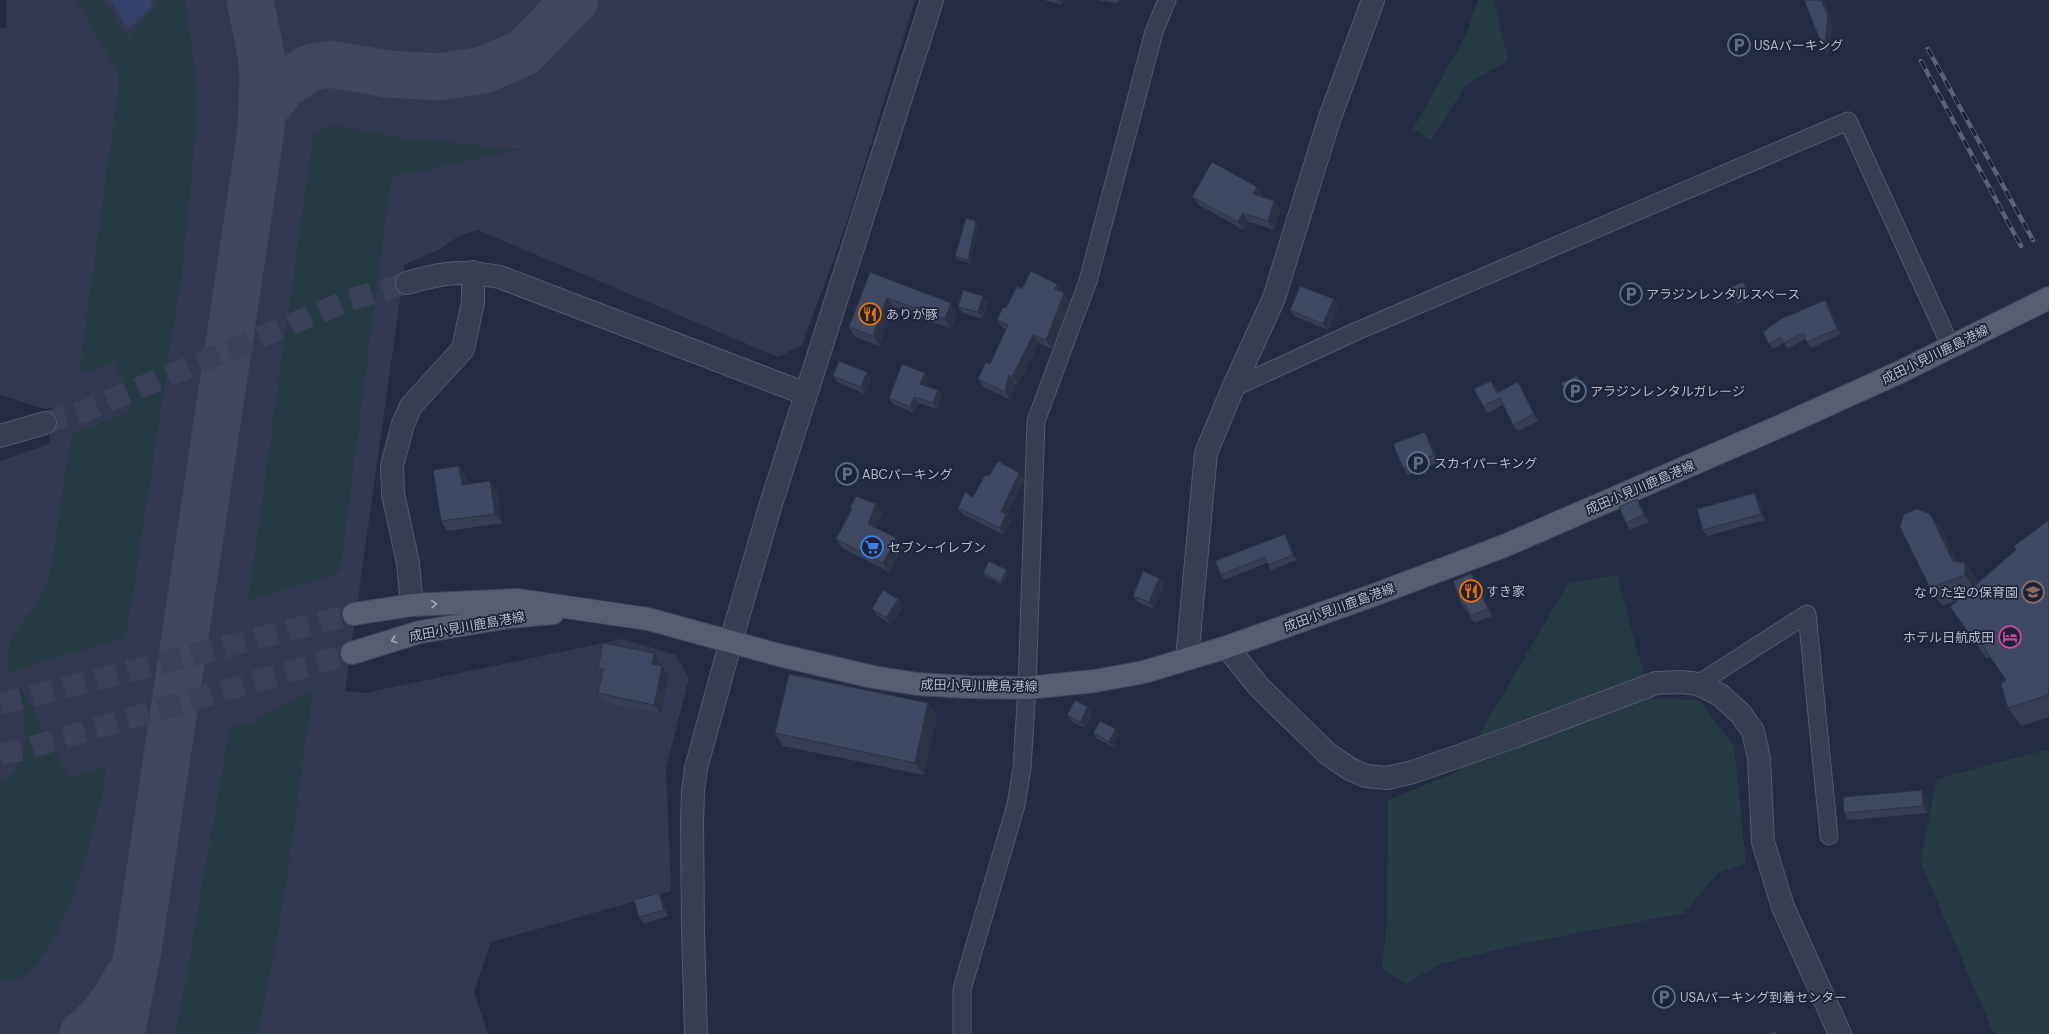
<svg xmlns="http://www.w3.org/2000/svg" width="2049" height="1034" font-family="'DM Sans','Noto Sans JP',sans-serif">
  <rect width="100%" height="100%" fill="#242c43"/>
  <path fill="#333950" d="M7,0H915L846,225L802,345L778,357L478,230L459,236L440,249L405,264L345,691L365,693L622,639L676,655L689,678L666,768L671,891L491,942L474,992L488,1034H0V461L49,444L54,407L45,409L0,395V28L6,27Z"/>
  <path fill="#263b44" d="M76,0H103L128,38L156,7L155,0H185L195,68L196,130L183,264L126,638L23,667L10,675C0,638 27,620 43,593C45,589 47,584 49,579L72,434L132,411L115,361L79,374L119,84L117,71Z
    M1478,0H1494L1508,60L1466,85L1431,140L1413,129L1467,33Z
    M329,125L417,140L524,149L391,177L340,572L248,602L313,137Z
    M1617,575L1650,698L1699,700L1734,746L1746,863L1718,873L1684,913L1515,945L1441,964L1405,984L1382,968L1387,918L1388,800L1457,772L1568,584Z
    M17,681L70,779L107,766C101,815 67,943 28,973C20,979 10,981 0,983V782C36,765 25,711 17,681Z
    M313,689L283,904L258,1034H176L230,728L252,722Z
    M2049,749V1034H1997L1993,1032L1920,861L1937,779Z"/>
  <path fill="#354169" d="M110,0H151L152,7L128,29Z"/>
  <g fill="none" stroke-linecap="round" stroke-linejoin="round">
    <path stroke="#40475e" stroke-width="47" d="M263,111L283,86L309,68L329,64L388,74L439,77L483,70L523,53L575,0
      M83,1034C102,1019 116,1000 127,978
      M121,1034L138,950L261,130L263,73L261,54L250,0"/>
    <path stroke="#3a4158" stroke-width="22" stroke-dasharray="22 11" stroke-linecap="butt" d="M45,423L87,410L349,300L407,283"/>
    <path stroke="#3a4158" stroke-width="22" stroke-dasharray="22 11" stroke-linecap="butt" d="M0,704L354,614
      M0,754L22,750L352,653"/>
    <g stroke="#545a6d" stroke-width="19">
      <path id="minor" d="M1233,388L1357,331L1848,121L1951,347
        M1698,684L1807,614L1829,836
        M962,1034V989L1016,805L1022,768L1027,688L1036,421L1088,281L1154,32L1167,0"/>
    </g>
    <g stroke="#545a6d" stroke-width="24">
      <path id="tertiary" d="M407,283C444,272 462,270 500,277L806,394
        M0,436L45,423
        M412,605L408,563L393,494L392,466L403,424L411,406L463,349L473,302V272
        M1227,647L1259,687L1328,754L1350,769L1366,776L1387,778L1413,772L1513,737L1656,683L1681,682L1698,684L1720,695L1740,713L1753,731L1759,758L1763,842L1783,907L1840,1034
        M1187,659L1206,453L1233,388L1274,298L1329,120L1373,0
        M696,1034L693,933L692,822L693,791L696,768L731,641L770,507L932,0"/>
    </g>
    <g stroke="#43485c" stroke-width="24">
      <path id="primary" d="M354,614L412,605L518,600L648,619L779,655L873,677L917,684L969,687L1027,688L1095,681L1144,672L1227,647L1374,595L1504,546L1792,421L1900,372L2049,298
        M352,653L420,632L509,617L553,613"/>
    </g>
    <use href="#minor" stroke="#393f52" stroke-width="17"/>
    <use href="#tertiary" stroke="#393f52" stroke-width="22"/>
    <use href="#primary" stroke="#575e72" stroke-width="22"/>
    <g stroke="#5b627a" stroke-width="4.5">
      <path id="rail" d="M1928,49L2033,240
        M1921,61L2021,246"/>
    </g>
    <use href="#rail" stroke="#1e2438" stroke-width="3" stroke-dasharray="9" stroke-linecap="butt"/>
  </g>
  <path fill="#373f55" d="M1044,0H1064L1062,5Z
    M1097,0H1120L1115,3Z
    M1263,195L1262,197L1274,201L1280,210L1274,230L1249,222L1244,230L1199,205L1192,197Z
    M976,221L978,224L970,263L957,259L955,256Z
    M870,272L957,313L951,329L894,307L879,346L855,337L849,327Z
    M1743,282L1745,285L1751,298L1737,304L1735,301Z
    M1057,284L1063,292V293L1070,302L1052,349L1039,343L1018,385L1015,384L1011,400L984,387L978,379L990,364L1006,330L1003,328L997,320L1022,289Z
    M983,296L988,302L983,319L963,313L958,307Z
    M1334,299L1338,306L1328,330L1294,316L1290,310Z
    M1825,300L1829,306L1841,334L1811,348L1805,339L1788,349L1784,343L1773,349L1769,344Z
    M867,372L871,379L865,394L837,382L833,376Z
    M925,373L929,379L926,386L942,396L937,409L918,403L914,413L893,404L889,398Z
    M1579,379L1586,392L1571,399L1568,396Z
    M1518,382L1522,389L1538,421L1518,431L1513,425L1503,405L1487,413L1483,406L1496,387L1498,392Z
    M1430,439L1439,462L1408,475L1403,468Z
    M459,466L466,476L467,484L497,490L502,523L447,531L441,521Z
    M989,476L1024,479L1007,515L1011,521L1004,535L962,514L958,508L973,497Z
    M1637,499L1642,506L1649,522L1630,530L1626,523Z
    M1759,500L1765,520L1707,536L1703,530Z
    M876,504L882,512L876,528L896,538L902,547L889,572L842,548L836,539L851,509L850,508Z
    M1930,514L1943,532L1957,562L1965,563L1978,581L1977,583L2016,550L2049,520V717L2021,726L2008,708L2006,680L1990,657L1987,659L1950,607L1957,600L1942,606L1930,588Z
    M1285,534L1288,540L1297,560L1271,570L1267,563L1224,580L1221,575Z
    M1007,570L1009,573L1002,585L985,576L983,573Z
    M1471,574L1476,580L1492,616L1474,623L1470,616L1468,611H1466L1462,605Z
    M1164,584L1154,609L1138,602L1133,596Z
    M898,599L903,606L891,624L876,615L872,609Z
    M654,653L660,662V665L669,675L661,714L605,703L598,693L602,674L598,668Z
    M1092,713L1085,728L1071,721L1067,715Z
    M937,715L924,775L783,746L775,733Z
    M1093,733L1120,734L1113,747L1096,738Z
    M1922,790L1927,797L1928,813L1849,820L1844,813Z
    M663,900L668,916L644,924L639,917Z"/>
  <path fill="#2d3345" d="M1059,0H1064L1062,5Z
    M1821,0H1823L1833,21L1828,56L1824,50Z
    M1257,187L1263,195L1259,203L1253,194Z
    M1274,201L1280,210L1274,230L1268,221Z
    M1243,213L1249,222L1244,230L1238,222Z
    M976,221L978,224L970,263L968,260Z
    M1743,282L1745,285L1751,298L1749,295Z
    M1057,284L1063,292L1061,297L1055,289Z
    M1064,293L1070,302L1052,349L1046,340Z
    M983,296L988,302L983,319L978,312Z
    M887,298L894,307L879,346L873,336Z
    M1334,299L1338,306L1328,330L1323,324Z
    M1825,300L1829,306L1841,334L1837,329Z
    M951,303L957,313L951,329L945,319Z
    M1033,335L1039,343L1018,385L1012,377Z
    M867,372L871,379L865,394L861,387Z
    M925,373L929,379L924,390L920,384Z
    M1009,375L1015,384L1011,400L1005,392Z
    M1491,381L1496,387L1502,399L1497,393Z
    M1518,382L1522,389L1538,421L1534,414Z
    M938,390L942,396L937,409L933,403Z
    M914,397L918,403L914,413L910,407Z
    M1425,432L1430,439L1439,462L1434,455Z
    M459,466L466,476L468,494L462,485Z
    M1019,473L1024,479L1007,515L1011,521L1004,535L1000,528L1001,512Z
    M490,481L497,490L502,523L495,514Z
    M1755,493L1759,500L1765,520L1761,514Z
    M1637,499L1642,506L1649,522L1644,515Z
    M876,504L882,512L874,532L868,524Z
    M1930,514L1943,532L1964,575L1953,561Z
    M1285,534L1288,540L1297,560L1293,555Z
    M896,538L902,547L889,572L883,563Z
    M1965,563L1978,581L1977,593L1965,575Z
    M1007,570L1009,573L1002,585L1000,582Z
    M1471,574L1476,580L1492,616L1488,609Z
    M1159,578L1164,584L1154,609L1149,602Z
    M898,599L903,606L891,624L886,618Z
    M654,653L660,662L658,673L652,664Z
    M662,666L669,675L661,714L654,705Z
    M928,703L937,715L924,775L915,763Z
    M1088,707L1092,713L1085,728L1080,722Z
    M1116,729L1120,734L1113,747L1109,742Z
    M1922,790L1927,797L1928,813L1923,806Z
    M659,893L663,900L668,916L664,910Z"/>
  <path fill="#404963" stroke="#2d3345" d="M1804,0H1821L1828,15L1824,50Z
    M1212,162L1257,187L1253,194L1274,201L1268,221L1243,213L1238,222L1192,197Z
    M966,218L976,221L968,260L955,256Z
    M1031,271L1057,284L1055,289L1064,293L1046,340L1033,335L1012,377L1009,375L1005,392L978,379L986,362L990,364L1008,325L997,320L1003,307L1006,308L1017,286L1022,289Z
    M870,272L951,303L945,319L887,298L873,336L849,327Z
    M1743,282L1749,295L1735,301L1729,288Z
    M1300,286L1334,299L1323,324L1290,310Z
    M963,290L983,296L978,312L958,307Z
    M1825,300L1837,329L1807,342L1803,333L1784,343L1781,337L1769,344L1763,332L1781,319Z
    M839,361L867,372L861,387L833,376Z
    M902,364L925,373L920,384L938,390L933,403L914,397L910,407L889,398Z
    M1577,376L1583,389L1568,396L1561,383Z
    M1491,381L1497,393L1518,382L1534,414L1513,425L1500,398L1483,406L1474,389Z
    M1425,432L1434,455L1403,468L1393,444Z
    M998,461L1019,473L1001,512L1006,514L1000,528L958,508L965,492L973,497L985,475L989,476Z
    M459,466L462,485L490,481L495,514L441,521L433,470Z
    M1755,493L1761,514L1703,530L1697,509Z
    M856,496L876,504L868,524L896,538L883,563L836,539L852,509L850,508Z
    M1637,499L1644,515L1626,523L1619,507Z
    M1917,509L1930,514L1953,561L1965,563V575L1930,588L1900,527L1904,514Z
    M2049,520V695L2008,708L2001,684L2006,680L1978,639L1975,641L1950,607L2016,550L2014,546Z
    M1285,534L1293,555L1268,565L1265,557L1221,575L1215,561Z
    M989,561L1007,570L1000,582L983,573Z
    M1143,571L1159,578L1149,602L1133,596Z
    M1471,574L1488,609L1470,616L1465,604L1462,605L1453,581Z
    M883,590L898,599L886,618L872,609Z
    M603,643L654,653L652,664L662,666L654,705L598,693L603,669L598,668Z
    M789,674L928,703L915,763L775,733Z
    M1075,700L1088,707L1080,722L1067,715Z
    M1100,721L1116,729L1109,742L1093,733Z
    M1922,790L1923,806L1844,813L1843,797Z
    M659,893L664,910L639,917L634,900Z
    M1776,1031L1777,1034H1765Z"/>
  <defs><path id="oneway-chevron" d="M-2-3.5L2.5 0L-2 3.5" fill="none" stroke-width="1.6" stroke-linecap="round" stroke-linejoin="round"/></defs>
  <g stroke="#a3a8ba">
    <use href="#oneway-chevron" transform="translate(434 604) rotate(-3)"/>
    <use href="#oneway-chevron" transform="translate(394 640) rotate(163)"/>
  </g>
  <defs>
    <g id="parking-ring" transform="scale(1.15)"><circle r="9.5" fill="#1e2438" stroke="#5c6f8a" stroke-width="1.5"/><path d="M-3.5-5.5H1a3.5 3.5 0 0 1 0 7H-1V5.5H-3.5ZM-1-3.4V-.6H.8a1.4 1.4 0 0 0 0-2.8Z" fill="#5c6f8a"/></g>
    <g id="restaurant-ring" transform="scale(1.15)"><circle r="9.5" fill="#1e2438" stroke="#e8710a" stroke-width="1.5"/><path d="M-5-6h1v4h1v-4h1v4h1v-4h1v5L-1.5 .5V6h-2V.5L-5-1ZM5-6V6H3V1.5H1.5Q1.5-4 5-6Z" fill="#e8710a"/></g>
    <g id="supermarket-ring" transform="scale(1.15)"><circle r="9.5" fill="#1e2438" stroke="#3f7fe0" stroke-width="1.5"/><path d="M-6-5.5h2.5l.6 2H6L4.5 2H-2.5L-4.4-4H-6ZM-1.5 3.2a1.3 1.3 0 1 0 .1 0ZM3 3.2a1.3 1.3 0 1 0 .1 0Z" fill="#3f7fe0"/></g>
    <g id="school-ring" transform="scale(1.15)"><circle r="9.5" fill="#1e2438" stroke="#8d6e63" stroke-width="1.5"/><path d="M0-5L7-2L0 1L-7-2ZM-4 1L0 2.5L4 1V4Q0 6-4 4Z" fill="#8d6e63"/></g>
    <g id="hotel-ring" transform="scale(1.15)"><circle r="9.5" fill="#1e2438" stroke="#d1479c" stroke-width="1.5"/><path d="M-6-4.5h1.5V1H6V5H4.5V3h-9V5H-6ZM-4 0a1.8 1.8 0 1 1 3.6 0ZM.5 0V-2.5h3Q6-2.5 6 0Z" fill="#d1479c"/></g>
  </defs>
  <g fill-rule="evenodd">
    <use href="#parking-ring" x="1739" y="45"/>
    <use href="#parking-ring" x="1631" y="294"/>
    <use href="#restaurant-ring" x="870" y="314"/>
    <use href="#parking-ring" x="1575" y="391"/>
    <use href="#parking-ring" x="1418" y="463"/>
    <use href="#parking-ring" x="847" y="474"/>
    <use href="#supermarket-ring" x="872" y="547"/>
    <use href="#restaurant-ring" x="1471" y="591"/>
    <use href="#school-ring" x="2033" y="592"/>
    <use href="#hotel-ring" x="2010" y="637"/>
    <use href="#parking-ring" x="1664" y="997"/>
  </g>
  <g text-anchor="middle" stroke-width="3.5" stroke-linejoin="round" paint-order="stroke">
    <g font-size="13" fill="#b6bbcc" stroke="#1e2438" text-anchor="start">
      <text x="1754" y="50">USAパーキング</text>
      <text x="1646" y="299">アラジンレンタルスペース</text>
      <text x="886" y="319">ありが豚</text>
      <text x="1590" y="396">アラジンレンタルガレージ</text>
      <text x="1434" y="468">スカイパーキング</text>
      <text x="862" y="479">ABCパーキング</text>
      <text x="888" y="552">セブン-イレブン</text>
      <text x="1486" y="596">すき家</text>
      <text x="2018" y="597" text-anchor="end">なりた空の保育園</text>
      <text x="1994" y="642" text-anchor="end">ホテル日航成田</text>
      <text x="1680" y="1002">USAパーキング到着センター</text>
    </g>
    <g font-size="13" fill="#b6bbcc" stroke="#1e2438">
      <text transform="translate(1935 354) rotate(-26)" y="5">成田小見川鹿島港線</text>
      <text transform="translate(1640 487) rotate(-23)" y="5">成田小見川鹿島港線</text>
      <text transform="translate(1339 607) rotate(-20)" y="5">成田小見川鹿島港線</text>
      <text transform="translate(467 626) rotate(-10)" y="5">成田小見川鹿島港線</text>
      <text transform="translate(979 685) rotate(1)" y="5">成田小見川鹿島港線</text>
    </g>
  </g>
</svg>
